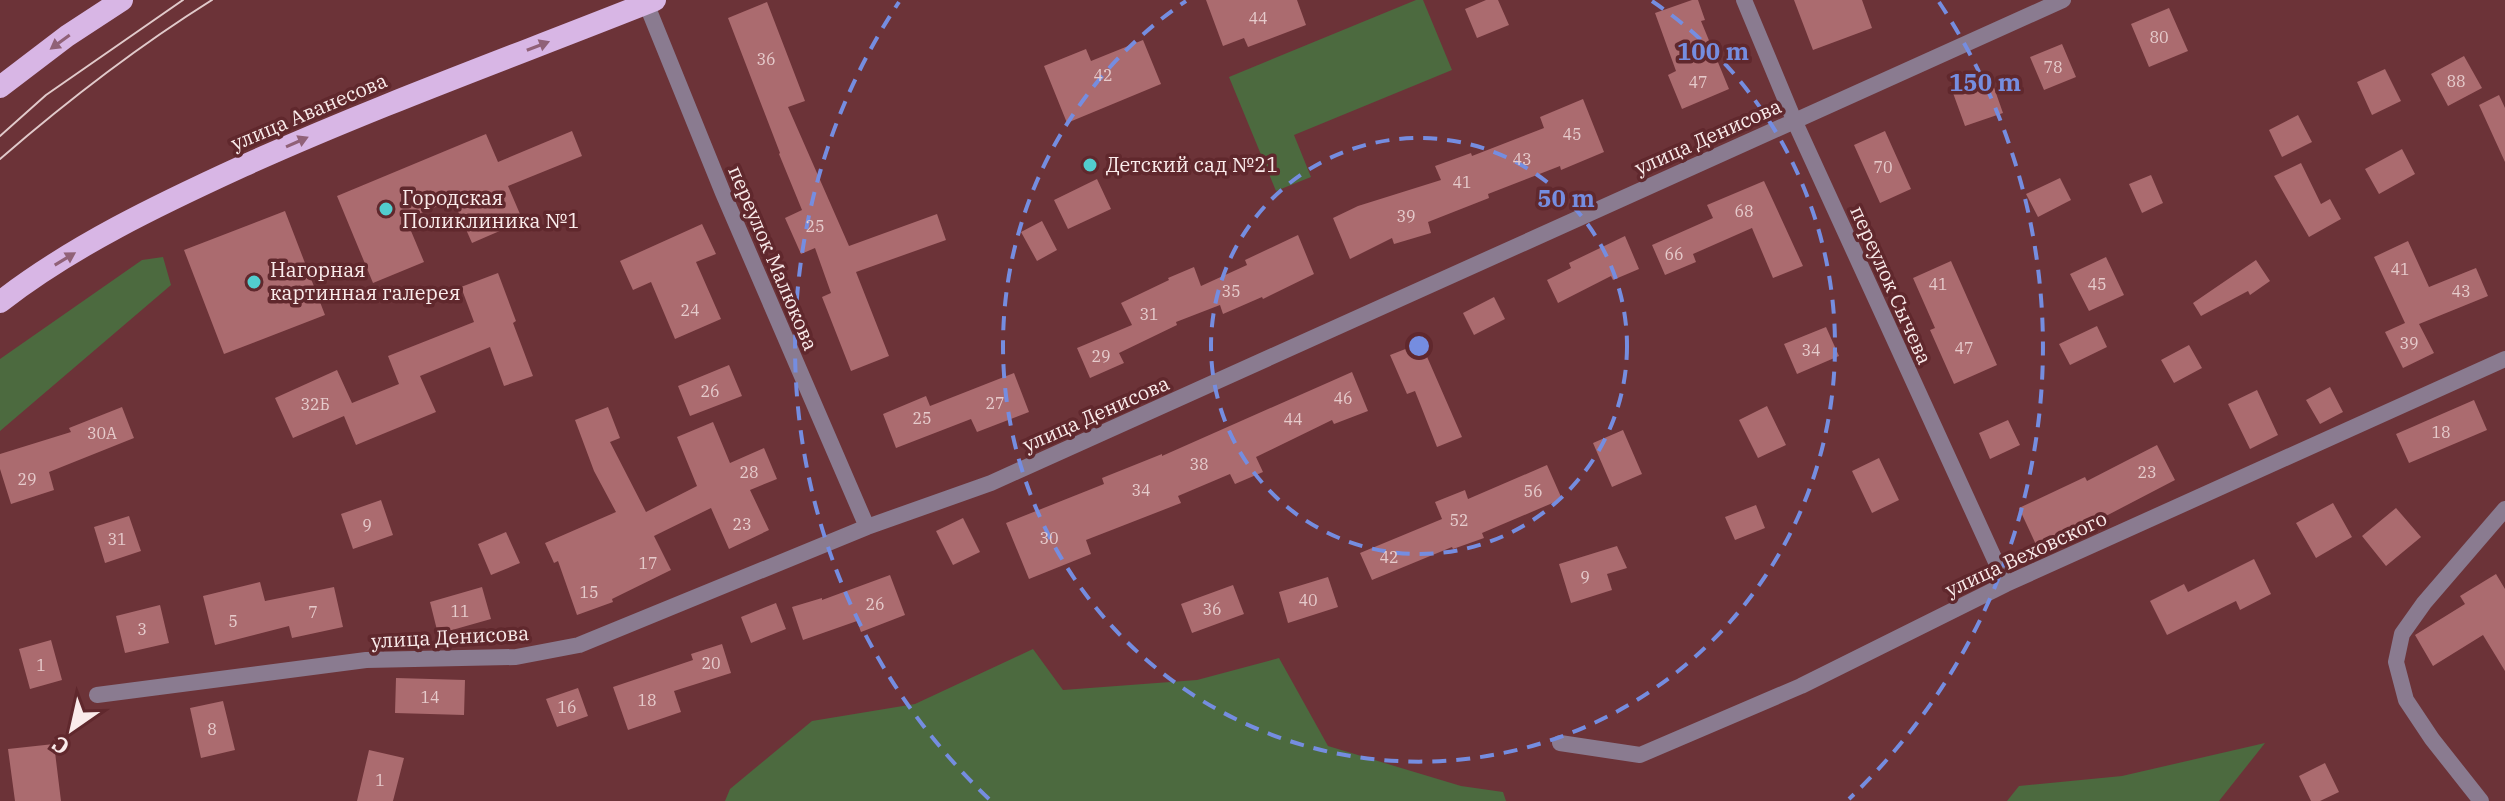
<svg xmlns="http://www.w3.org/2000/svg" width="2505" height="801" font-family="'IBM Plex Serif',serif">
  <rect width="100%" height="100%" fill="#6c3338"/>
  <path fill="#4c6a3f" d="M1416,0H1423L1452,70L1294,135L1311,177L1276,191L1229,77Z
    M163,257L171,285L0,431V359L142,260Z
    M1033,649L1063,690L1197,680L1279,658L1328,746L1461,786L1503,792L1506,801H725L730,789L812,721L915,704Z
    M2265,743L2219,801H2007L2019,786L2122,776Z"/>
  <path fill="#ab6b6f" d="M1206,0H1297L1306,25L1248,47L1244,38L1223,46Z
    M1486,0H1498L1509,25L1477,38L1465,9Z
    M1692,0H1698L1705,20L1701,21L1729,89L1682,109L1668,75L1676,71L1655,13Z
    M1794,0H1862L1872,28L1813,50Z
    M767,2L805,101L788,107L849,246L937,214L946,240L856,272L889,356L851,371L822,297L831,293L815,248L801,254L785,218L802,210L779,154L780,153L728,18Z
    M2169,8L2188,51L2149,67L2131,24Z
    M1143,40L1161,84L1067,123L1044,66L1086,49L1091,61Z
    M2062,44L2076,77L2044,90L2030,57Z
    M2464,56L2482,88L2448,106L2431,74Z
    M2385,69L2401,101L2372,115L2357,82Z
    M1991,79L2003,113L1965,126L1953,93Z
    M2499,95L2505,108V162L2479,105Z
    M1583,99L1604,152L1561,170L1560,166L1488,194L1489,198L1428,222L1431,233L1394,244L1392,238L1350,259L1333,218L1358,206L1441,180L1435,166L1471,153L1472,156L1544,128L1540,117Z
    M2298,115L2312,142L2282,157L2269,130Z
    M572,131L582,156L508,186L523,221L472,243L453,200L406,219L424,262L373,283L337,196L486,134L498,162Z
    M1885,131L1911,189L1880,203L1854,145Z
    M2402,149L2415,174L2379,194L2365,169Z
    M2301,163L2321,204L2330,199L2341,219L2309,237L2274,176Z
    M2151,175L2163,203L2142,213L2129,184Z
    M2060,178L2071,200L2038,217L2026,194Z
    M1097,179L1111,209L1068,229L1054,200Z
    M1764,181L1803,266L1773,278L1752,228L1693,254L1696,262L1665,275L1652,245L1713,218L1707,205Z
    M285,211L325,315L224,354L184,250Z
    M1042,221L1057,250L1037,261L1021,232Z
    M702,224L716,254L696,262L721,319L675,339L651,282L633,290L620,261Z
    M1298,235L1314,274L1263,299L1262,297L1223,314L1220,305L1176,322L1177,325L1119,353L1124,363L1090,378L1077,348L1132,325L1121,303L1169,280L1168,278L1194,267L1201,286L1247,265L1245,260Z
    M1625,236L1639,269L1613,280L1611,276L1558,303L1547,280L1571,268L1569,263Z
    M2408,241L2429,287L2476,268L2488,296L2419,324L2434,353L2403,368L2385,332L2405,323L2374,257Z
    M2106,257L2124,295L2089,311L2070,274Z
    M2256,260L2270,281L2250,295L2248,291L2201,316L2193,303Z
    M1951,261L1997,365L1954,384L1930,330L1935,328L1913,278Z
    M498,273L516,321L513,323L533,376L504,386L490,347L420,376L436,412L356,445L344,416L293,438L275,398L337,370L352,403L399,384L388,356L474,322L461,287Z
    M1494,297L1505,319L1474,335L1463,313Z
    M2097,326L2107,347L2070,365L2059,344Z
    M1826,327L1839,356L1797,374L1784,344Z
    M1421,343L1462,437L1437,447L1415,391L1407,394L1390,355Z
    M2189,345L2202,368L2174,383L2161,360Z
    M729,365L742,396L690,416L678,386Z
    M1352,372L1368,411L1334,424L1332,420L1256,457L1263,472L1235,484L1230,474L1178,496L1181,503L1086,540L1091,554L1029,579L1006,523L1104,484L1102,478L1162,454V456Z
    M1014,373L1029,412L977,432L971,419L896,448L883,414L926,396L930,406Z
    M2330,387L2343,412L2320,424L2306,400Z
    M2257,390L2278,435L2250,449L2228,404Z
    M2474,400L2487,430L2409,463L2396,434Z
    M1767,406L1786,445L1758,458L1739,420Z
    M122,407L134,438L49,472L54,490L11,504L0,469V454L71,432L69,428Z
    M608,407L620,438L610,442L646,512L697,486L677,437L713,422L730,463L764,448L777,479L750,490L769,530L729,549L711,508L654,536L671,570L612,599L613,602L577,615L558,561L554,563L545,543L616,512L594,471L575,420Z
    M2008,420L2020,445L1990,459L1979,433Z
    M1623,430L1642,474L1612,487L1593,443Z
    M2157,445L2175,480L2104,517L2105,520L2039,551L2019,508L2085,477L2087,481Z
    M1879,458L1899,500L1872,513L1852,471Z
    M1547,465L1562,499L1482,533L1484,538L1453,549L1452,547L1372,580L1360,553L1442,519L1435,502L1465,490L1468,499Z
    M381,500L393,535L353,549L341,514Z
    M2333,503L2352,537L2316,558L2296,523Z
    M1756,505L1765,528L1735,540L1725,517Z
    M2396,508L2421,537L2386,566L2362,536Z
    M129,516L141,551L105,563L94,527Z
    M963,518L980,552L953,565L936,531Z
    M506,532L520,563L491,575L478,544Z
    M1617,546L1627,568L1607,574L1612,590L1571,603L1559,564Z
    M2254,559L2271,594L2240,610L2236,601L2167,635L2150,601L2184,584L2188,592Z
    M2496,574L2505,589V671L2483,635L2433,666L2415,635L2465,604L2460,596Z
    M890,575L905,615L861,632L857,621L803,640L792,607L822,598V600Z
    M1328,577L1338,607L1288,623L1279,592Z
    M260,582L265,601L334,587L343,627L292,638L289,626L215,645L203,596Z
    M1233,585L1244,614L1192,633L1181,604Z
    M482,587L491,619L438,634L430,602Z
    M776,603L786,629L751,643L741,617Z
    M160,605L169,643L125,653L116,616Z
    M51,640L62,680L30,689L19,649Z
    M722,644L731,673L674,691L681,712L628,730L613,687L693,660L691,654Z
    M396,678L465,680L464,715L395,713Z
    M578,688L588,716L557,727L546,699Z
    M223,701L235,750L201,758L190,708Z
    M54,744L61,801H15L8,749Z
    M369,750L404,758L393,801H357Z
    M2325,763L2339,792L2320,801H2311L2299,776Z"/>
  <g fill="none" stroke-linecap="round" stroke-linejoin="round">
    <path stroke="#8a7b90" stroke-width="16" d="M1744,0L1794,120L2006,584
      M646,3L723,193L867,527
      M97,695L366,660L516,657L579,645L867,527L991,483L2063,0
      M1560,743L1640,755L1801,686L2006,584L2505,359
      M2481,801L2432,739L2406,700L2396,662L2402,634L2424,603L2505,509"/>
    <path stroke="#d8b6e5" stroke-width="22" d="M0,87L67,36L122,0
      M0,302C72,246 160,204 243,166C378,105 517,55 655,0"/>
    <path stroke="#e1cacb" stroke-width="2" d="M0,136L46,95L183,0
      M0,159C67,101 137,47 212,0"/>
  </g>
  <defs><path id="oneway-solid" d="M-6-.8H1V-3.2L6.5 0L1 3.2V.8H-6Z" transform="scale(2)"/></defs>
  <g fill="#906177">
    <use href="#oneway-solid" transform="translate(60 42) rotate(144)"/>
    <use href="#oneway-solid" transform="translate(538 46) rotate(-21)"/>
    <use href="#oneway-solid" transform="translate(297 142) rotate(-24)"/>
    <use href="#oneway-solid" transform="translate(65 259) rotate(-31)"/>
  </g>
  <g fill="none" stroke="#758de0" stroke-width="4" stroke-dasharray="14 10">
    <circle cx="1419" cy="346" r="208"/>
    <path d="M1652 1A416 416 0 1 1 1186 1"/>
    <path d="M989 799A624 624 0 0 1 899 2M1939 2A624 624 0 0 1 1849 799"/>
  </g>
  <g fill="#52cdce" stroke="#60282d" stroke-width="3">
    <circle cx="1090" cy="165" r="8"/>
    <circle cx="386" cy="209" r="8"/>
    <circle cx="254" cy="282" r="8"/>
  </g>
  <g text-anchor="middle" stroke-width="7" stroke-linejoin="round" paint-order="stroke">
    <g font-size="16" fill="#e6cbcc">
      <text x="1258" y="24">44</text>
      <text x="2159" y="43">80</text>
      <text x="766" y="65">36</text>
      <text x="2053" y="73">78</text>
      <text x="1103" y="81">42</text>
      <text x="2456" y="87">88</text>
      <text x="1698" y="88">47</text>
      <text x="1572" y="140">45</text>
      <text x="1522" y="165">43</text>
      <text x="1883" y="173">70</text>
      <text x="1462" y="188">41</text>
      <text x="1744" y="217">68</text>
      <text x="1406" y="222">39</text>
      <text x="815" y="232">25</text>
      <text x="1674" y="260">66</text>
      <text x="2400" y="275">41</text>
      <text x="1938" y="290">41</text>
      <text x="2097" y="290">45</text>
      <text x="1231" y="297">35</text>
      <text x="2461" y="297">43</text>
      <text x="690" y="316">24</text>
      <text x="1149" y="320">31</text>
      <text x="2409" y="349">39</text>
      <text x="1964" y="354">47</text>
      <text x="1811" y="356">34</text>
      <text x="1101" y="362">29</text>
      <text x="710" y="397">26</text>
      <text x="1343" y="404">46</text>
      <text x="995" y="409">27</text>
      <text x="315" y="410">32Б</text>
      <text x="922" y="424">25</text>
      <text x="1293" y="425">44</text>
      <text x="2441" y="438">18</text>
      <text x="102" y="439">30А</text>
      <text x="1199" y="470">38</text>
      <text x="749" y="478">28</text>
      <text x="2147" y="478">23</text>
      <text x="27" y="485">29</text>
      <text x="1141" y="496">34</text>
      <text x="1533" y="497">56</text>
      <text x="1459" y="526">52</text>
      <text x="742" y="530">23</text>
      <text x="367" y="531">9</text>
      <text x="1049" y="544">30</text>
      <text x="117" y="545">31</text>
      <text x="1389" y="563">42</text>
      <text x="648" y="569">17</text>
      <text x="1585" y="583">9</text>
      <text x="589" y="598">15</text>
      <text x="1308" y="606">40</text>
      <text x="875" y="610">26</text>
      <text x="1212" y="615">36</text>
      <text x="460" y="617">11</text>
      <text x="313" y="618">7</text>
      <text x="233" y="627">5</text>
      <text x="142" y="635">3</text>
      <text x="711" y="669">20</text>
      <text x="41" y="671">1</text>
      <text x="430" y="703">14</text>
      <text x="647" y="706">18</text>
      <text x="567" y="713">16</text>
      <text x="212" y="735">8</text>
      <text x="380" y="786">1</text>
    </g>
    <g font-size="20" fill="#faebeb" stroke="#60282d">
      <text transform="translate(309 112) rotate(-23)" y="7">улица Аванесова</text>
      <text transform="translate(1708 137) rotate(-24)" y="7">улица Денисова</text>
      <text transform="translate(773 258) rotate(67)" y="7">переулок Малюкова</text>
      <text transform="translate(1891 285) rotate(66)" y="7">переулок Сычева</text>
      <text transform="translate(1096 414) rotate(-24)" y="7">улица Денисова</text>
      <text transform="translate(2026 554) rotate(-25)" y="7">улица Веховского</text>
      <text transform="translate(450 637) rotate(-3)" y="7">улица Денисова</text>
    </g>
    <g font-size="20" fill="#faebeb" stroke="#60282d" text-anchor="start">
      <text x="1106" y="172">Детский сад №21</text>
      <text x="402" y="205">Городская<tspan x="402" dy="23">Поликлиника №1</tspan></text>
      <text x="270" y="277">Нагорная<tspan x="270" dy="23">картинная галерея</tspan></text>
    </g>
  </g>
  <circle cx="1419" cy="346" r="12" fill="#758de0" stroke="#60282d" stroke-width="4"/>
  <g font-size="24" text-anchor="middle" font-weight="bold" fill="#758de0" stroke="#60282d" stroke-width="7" stroke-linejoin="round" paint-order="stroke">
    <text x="1713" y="60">100 m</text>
    <text x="1985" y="91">150 m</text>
    <text x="1566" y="207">50 m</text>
  </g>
  <g transform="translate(72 729) rotate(214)" stroke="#60282d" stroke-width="6" paint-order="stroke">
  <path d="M0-6L14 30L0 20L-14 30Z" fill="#faebeb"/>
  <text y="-12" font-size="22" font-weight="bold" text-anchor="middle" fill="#faebeb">С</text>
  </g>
</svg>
